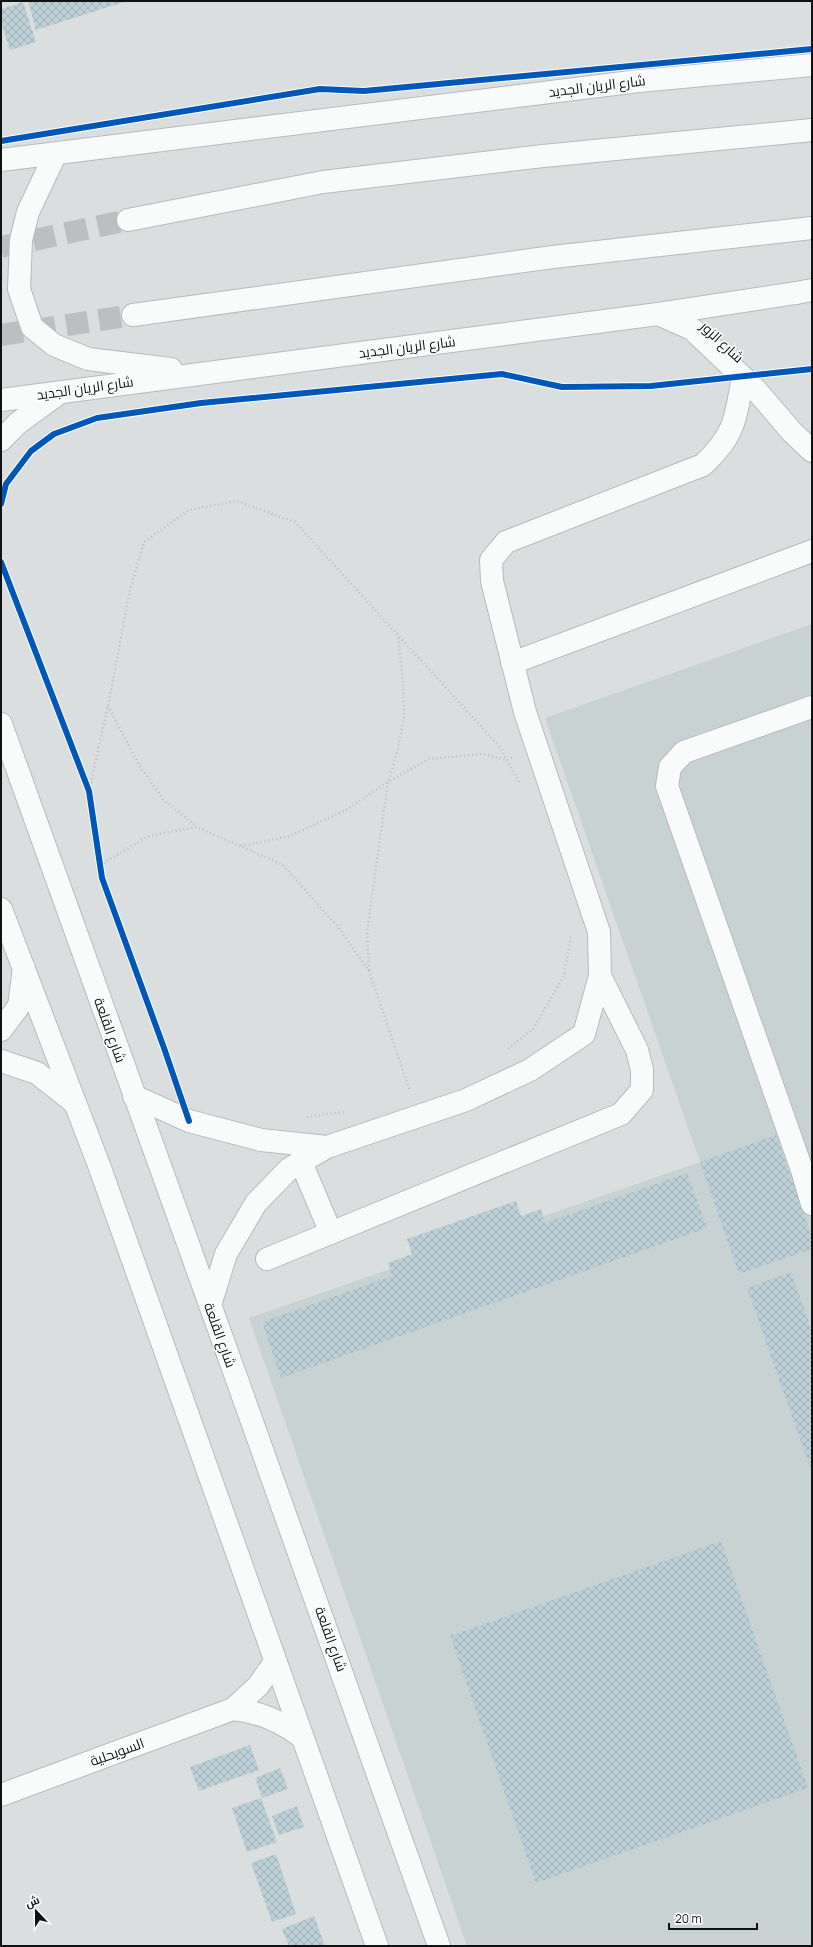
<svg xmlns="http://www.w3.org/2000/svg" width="813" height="1947" font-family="Manrope,Cairo,sans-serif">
  <defs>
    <pattern id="building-cross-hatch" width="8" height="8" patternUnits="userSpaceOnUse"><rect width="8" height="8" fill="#bdd0d8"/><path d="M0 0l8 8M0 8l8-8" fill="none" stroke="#a1b2b8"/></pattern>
  </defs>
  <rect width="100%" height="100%" fill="#dadede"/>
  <path fill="#c8d2d3" d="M812,624V1946H467L249,1318L700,1162L545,718Z"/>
  <path fill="url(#building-cross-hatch)" d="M28,1H127L36,30Z
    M23,2L36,42L10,50L1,22V9Z
    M776,1135L812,1237V1249L739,1274L700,1162Z
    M687,1173L707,1228L281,1378L262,1322L392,1276L388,1263L412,1254L407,1239L516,1201L521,1216L541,1209L545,1223Z
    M791,1272L812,1331V1473L747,1288Z
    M721,1541L808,1788L536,1883L450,1636Z
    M250,1745L259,1770L199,1791L190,1767Z
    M280,1768L288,1789L262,1798L255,1778Z
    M261,1798L277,1842L247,1852L232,1808Z
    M297,1806L304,1827L279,1835L272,1816Z
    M276,1854L296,1914L272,1922L251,1863Z
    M314,1916L325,1946H289L282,1929Z"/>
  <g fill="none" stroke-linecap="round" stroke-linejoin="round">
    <path stroke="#bcbfbf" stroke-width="22" stroke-dasharray="22 11" stroke-linecap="butt" d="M1,247L128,220
      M1,335L133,315"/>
    <g stroke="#b7baba" stroke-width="24">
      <path id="minor" d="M658,314L692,329L756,390L792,432L812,451
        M512,663L812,551
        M812,707L684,752L670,767L667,786L802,1170L812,1204
        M1,1030L19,1006L24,968
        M1,1061L37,1073L75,1103
        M134,1096L189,1121L261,1140L327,1147
        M301,1162L331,1233
        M267,1259L621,1114L642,1090V1070L637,1050L600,976
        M210,1305L226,1254L256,1203L289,1169L327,1147L466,1100L530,1070L584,1034L600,976L599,932L525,712L492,581L491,560L506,542L703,465C736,434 735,419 743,377
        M233,1709C260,1712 280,1721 302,1737
        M1,1795L233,1709L258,1686L275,1662"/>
    </g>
    <g stroke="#b7baba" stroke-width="24">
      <path id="major" d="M56,153L28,212L21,240L19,289L32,327L54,345L88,359L171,369
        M1,160L639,81L812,65
        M1,400L658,314L796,293
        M1,440L18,423L59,393
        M1,724C146,1131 296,1538 439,1946
        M1,909L100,1168L377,1946"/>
    </g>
    <g stroke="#b7baba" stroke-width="24">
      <path id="highway" d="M128,220L323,182L543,156L812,130
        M796,293L812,290
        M133,315L553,257L812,228"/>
    </g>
    <path stroke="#bcbebe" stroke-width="2.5" stroke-dasharray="1 3" stroke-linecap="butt" d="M1,481L6,484
      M108,706L139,765L164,800L196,826
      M89,791L109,701L130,590L144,542L189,510L237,501L295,522L499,746L519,782
      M241,846L290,836L346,810L388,782L397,753L404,718L403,682L398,635
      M100,865L149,836L197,827L283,865L338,927L369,971L410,1091
      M369,970L367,932L388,782L429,759L483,754L506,760L513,757
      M508,1049L533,1029L564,976L571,936
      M307,1117L344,1112"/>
    <use href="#minor" stroke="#f9fafa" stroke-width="22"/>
    <use href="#major" stroke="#f9fafa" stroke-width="22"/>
    <use href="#highway" stroke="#f9fafa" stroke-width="22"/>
    <g stroke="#fff" stroke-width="8">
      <path id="cycleway" d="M1,141L320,89L364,91L812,49
        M1,504L6,484L31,451L54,434L97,418L201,403L502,374L562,387L651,386L812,369
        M1,562L89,791L102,878L164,1048L189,1121"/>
    </g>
    <use href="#cycleway" stroke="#0057b8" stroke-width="6"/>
  </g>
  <g text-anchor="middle" stroke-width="3" stroke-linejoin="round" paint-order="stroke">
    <g font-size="14" fill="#0f1212" stroke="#fff">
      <text transform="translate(597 86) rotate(-7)" y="5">شارع الريان الجديد</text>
      <text transform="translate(722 342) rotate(43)" y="5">شارع الزور</text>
      <text transform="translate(407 347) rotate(-7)" y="5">شارع الريان الجديد</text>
      <text transform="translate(85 388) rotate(-8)" y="5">شارع الريان الجديد</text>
      <text transform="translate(110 1030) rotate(70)" y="5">شارع القلعة</text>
      <text transform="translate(220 1335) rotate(70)" y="5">شارع القلعة</text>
      <text transform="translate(331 1639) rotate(70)" y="5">شارع القلعة</text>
      <text transform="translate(117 1752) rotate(-20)" y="5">السويحلية</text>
    </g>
  </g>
  <rect width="813" height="1947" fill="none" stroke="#0f1212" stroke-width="4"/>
  <g transform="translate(36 1911) rotate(338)" stroke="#ffffff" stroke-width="3" paint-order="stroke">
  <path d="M0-3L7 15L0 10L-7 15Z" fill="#0f1212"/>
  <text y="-6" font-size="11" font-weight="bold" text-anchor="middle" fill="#0f1212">ش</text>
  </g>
  <path d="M669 1923v6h88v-6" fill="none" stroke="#0f1212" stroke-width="2"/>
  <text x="675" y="1923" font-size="12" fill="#0f1212" stroke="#ffffff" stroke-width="3" paint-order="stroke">20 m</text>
</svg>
